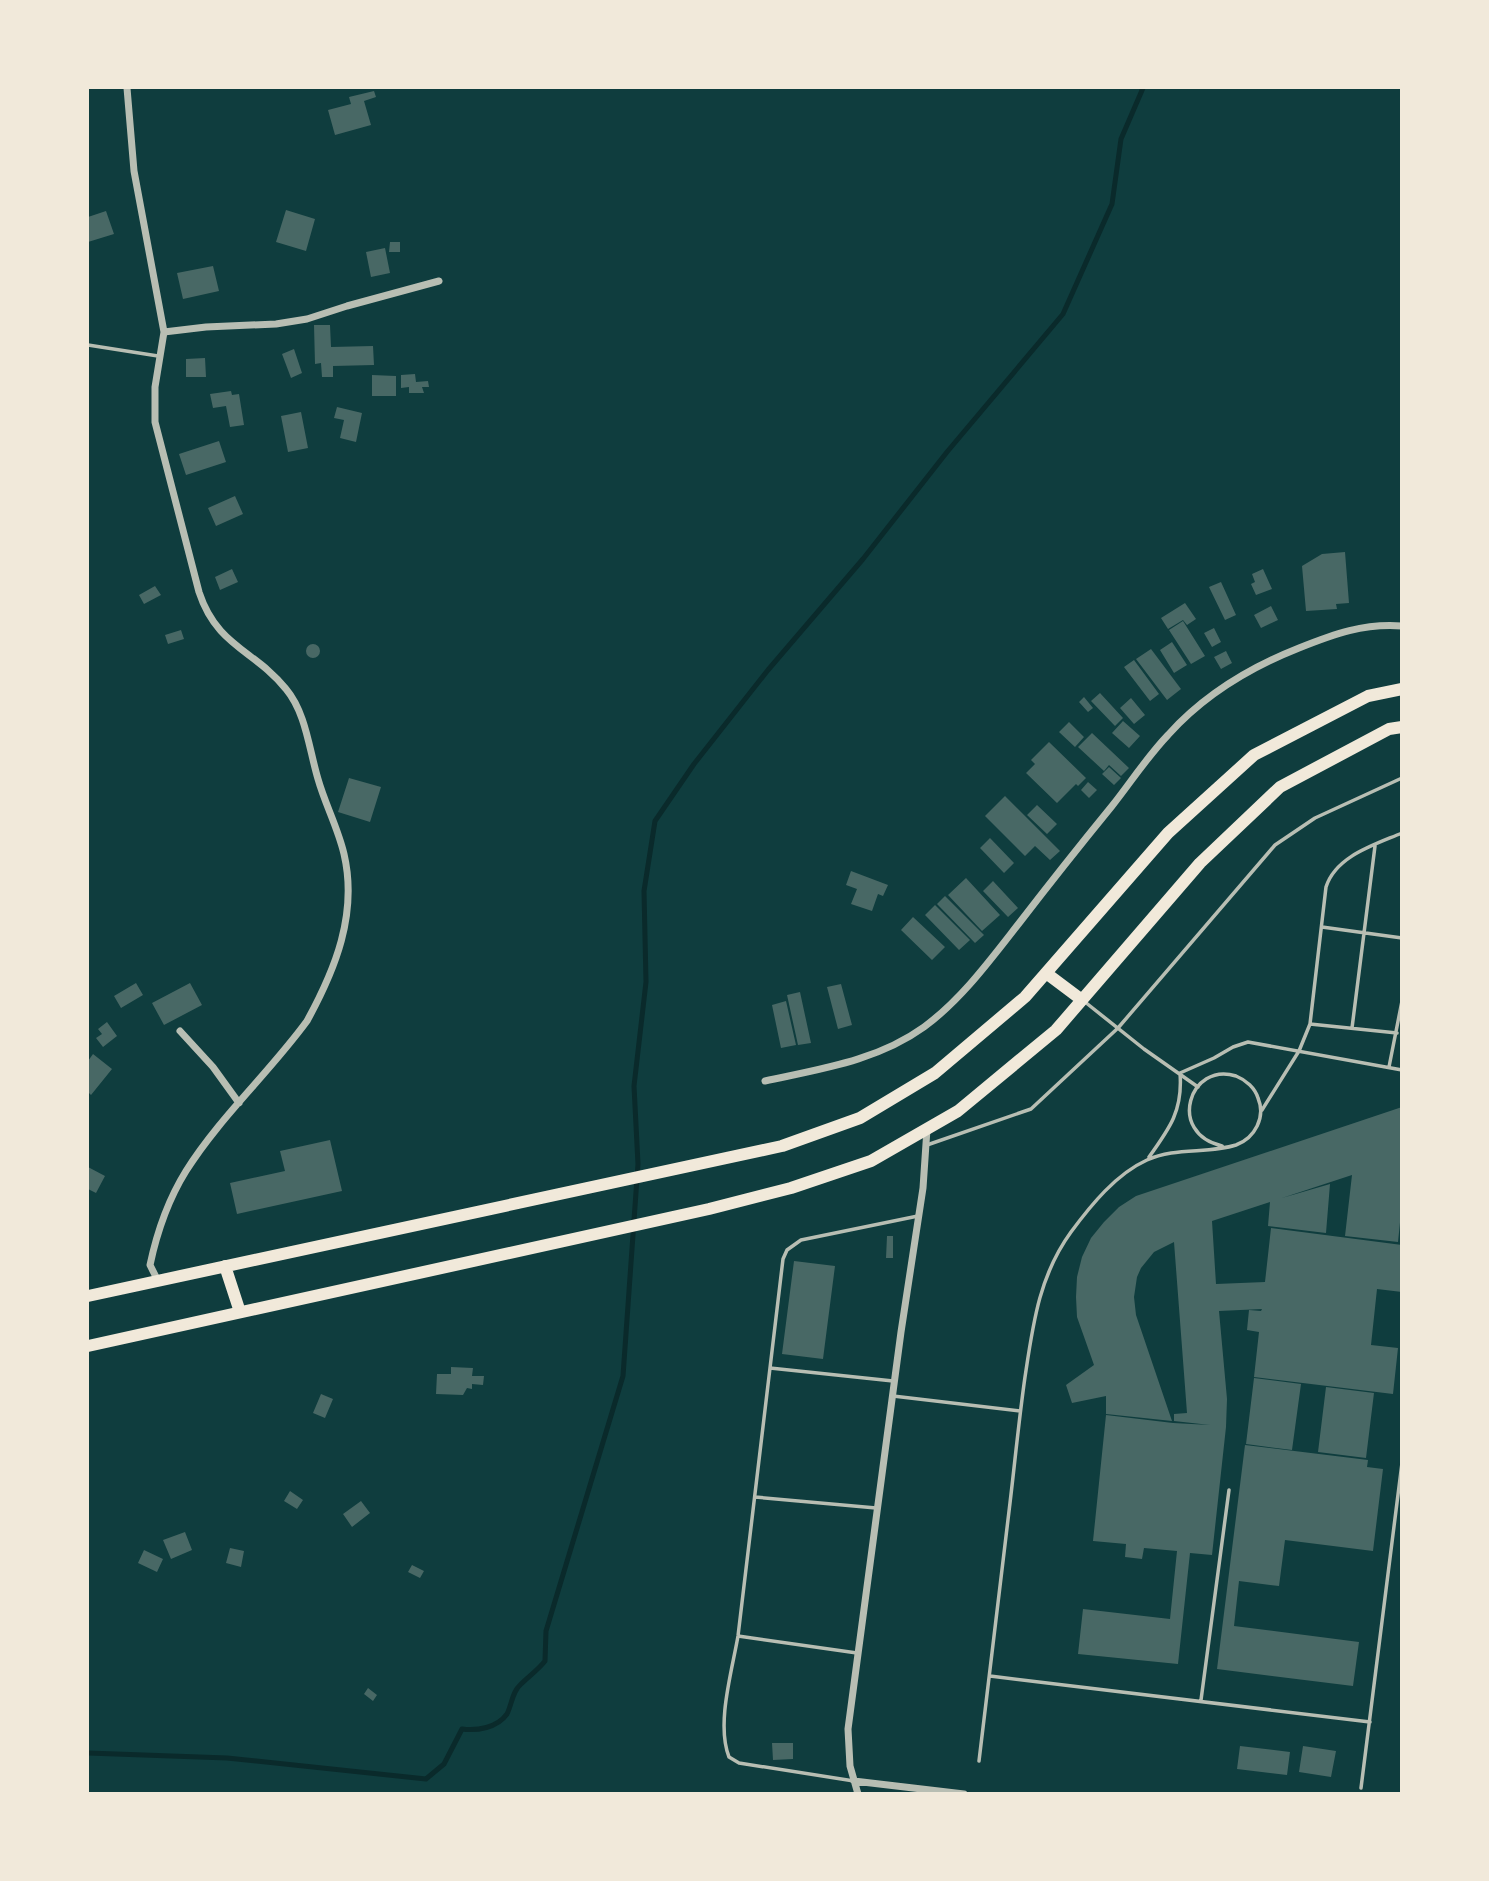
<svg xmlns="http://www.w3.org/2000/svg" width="1489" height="1881" font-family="'IBM Plex Sans',sans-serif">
  <rect width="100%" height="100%" fill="#0f3d3e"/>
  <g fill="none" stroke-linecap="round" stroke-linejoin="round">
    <path stroke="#0a2a2b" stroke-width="5" d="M88,1753L227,1758L426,1779L444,1764L462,1729C477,1731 497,1728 507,1714C512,1704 512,1692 521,1684C529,1676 538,1670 545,1661L546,1631L623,1376L638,1164L634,1086L646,982L644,891L655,821L694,764L768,670L863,559L947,452L1063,314L1112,204L1121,139L1143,88"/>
  </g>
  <path fill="#486865" d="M374,91L376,97L364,101L371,125L335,135L328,110L351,104L349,97Z
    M286,210L315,219L306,251L276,242Z
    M106,211L114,234L88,242V217Z
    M390,242H400V252H389Z
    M385,248L390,273L371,277L366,252Z
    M213,266L219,291L183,299L177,273Z
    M314,325H330L331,347L373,346L374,365L333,366V377H322L321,363L315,364Z
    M294,349L302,373L291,378L282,354Z
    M205,358L206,377H186V359Z
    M415,374L416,382L428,381L429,387H422L424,393H409V387L401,388V375Z
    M372,375L396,376V396H372Z
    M231,391L232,395L239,394L244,425L230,427L226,406L213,408L210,394Z
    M337,407L362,413L356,442L340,438L344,420L334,418Z
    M301,412L308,448L288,452L281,416Z
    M219,441L226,462L186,475L179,454Z
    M235,496L243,514L216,526L208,508Z
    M1345,552L1349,603L1336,604L1337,609L1306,611L1302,566L1322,554Z
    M232,569L238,582L220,590L215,577Z
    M1263,569L1272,589L1256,595L1251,584L1255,582L1252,574Z
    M1221,582L1236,615L1225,620L1209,587Z
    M155,586L161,595L144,604L139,595Z
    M1185,603L1196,619L1187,625L1183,620L1168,629L1161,618Z
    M1271,606L1278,620L1261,628L1254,615Z
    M1183,621L1205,656L1191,664L1169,630Z
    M1214,628L1221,642L1212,647L1204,633Z
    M181,630L184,639L168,644L165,635Z
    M1172,642L1187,665L1174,673L1160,650Z
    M306 651a7 7 0 1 1 14 0a7 7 0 1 1-14 0Z
    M1151,649L1181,689L1167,700L1136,659Z
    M1226,651L1232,663L1221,669L1214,657Z
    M1134,660L1159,694L1150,701L1124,667Z
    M1100,693L1123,718L1115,726L1091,701Z
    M1084,697L1093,708L1088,712L1079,702Z
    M1131,698L1145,715L1134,724L1120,708Z
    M1123,721L1140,736L1129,748L1112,733Z
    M1069,722L1084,737L1075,747L1059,732Z
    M1092,733L1129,768L1121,776L1109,765L1104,771L1078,747Z
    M1049,742L1086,778L1078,786L1076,784L1057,803L1026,773L1035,764L1031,760Z
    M1109,767L1121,778L1114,785L1102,774Z
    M349,778L381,787L370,822L338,812Z
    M1088,782L1097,790L1089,798L1081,790Z
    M1005,796L1060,851L1050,860L1035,846L1025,856L985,816Z
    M1037,805L1057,824L1047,834L1027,815Z
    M990,838L1014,863L1004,873L980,848Z
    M851,871L888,885L883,896L878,894L872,911L851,904L857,889L846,885Z
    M966,878L1000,915L982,931L948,895Z
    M993,881L1018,908L1008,917L983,891Z
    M945,896L984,935L975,943L937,904Z
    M935,905L970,940L959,950L925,915Z
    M913,917L945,947L932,960L901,930Z
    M136,983L143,995L121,1008L114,996Z
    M190,983L202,1005L164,1025L152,1003Z
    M841,984L852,1025L838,1029L827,987Z
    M800,992L811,1043L798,1045L787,995Z
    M786,1001L796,1045L781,1048L772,1005Z
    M107,1022L117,1036L103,1047L96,1038L102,1034L98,1029Z
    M93,1054L112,1069L91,1095L88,1092V1061Z
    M1402,1107V1203L1398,1242L1345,1236L1352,1175L1282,1198L1330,1184L1326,1233L1268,1226L1270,1202L1212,1221L1216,1284L1265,1282L1271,1228L1402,1245V1292L1377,1289L1371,1345L1398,1348L1393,1394L1254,1377L1259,1332L1247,1330L1249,1310L1261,1311L1262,1309L1219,1311L1227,1399L1226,1427L1212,1555L1190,1553L1178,1664L1078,1654L1083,1609L1170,1619L1177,1551L1144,1548L1142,1559L1125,1557L1126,1544L1093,1541L1106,1415L1173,1423L1210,1425L1174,1421V1414L1187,1413L1174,1242L1154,1252L1141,1268L1137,1277L1134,1297L1136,1315L1172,1421L1106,1414V1396L1072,1403L1066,1385L1094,1365L1077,1317L1076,1297L1077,1277L1082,1257L1091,1238L1104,1222L1119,1207L1136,1196Z
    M330,1140L342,1191L237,1214L230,1183L285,1171L280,1151Z
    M88,1167L105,1176L96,1193L88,1189Z
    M887,1236H893V1258H886Z
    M794,1261L835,1266L823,1359L782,1354Z
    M451,1367L473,1368L472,1376H484L483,1385L472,1384V1389L467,1388L463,1395L436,1394L437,1374H451Z
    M1254,1378L1301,1384L1292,1450L1246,1444Z
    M1326,1387L1374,1393L1366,1458L1318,1452Z
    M321,1394L333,1399L325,1418L313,1413Z
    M1245,1445L1368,1460L1367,1467L1383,1469L1373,1551L1285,1540L1279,1586L1239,1581L1234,1626L1359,1642L1353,1686L1217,1669Z
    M290,1491L303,1500L297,1509L284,1501Z
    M361,1501L370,1513L352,1527L343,1514Z
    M185,1532L192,1550L171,1559L163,1540Z
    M230,1548L244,1551L241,1567L226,1563Z
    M144,1550L163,1559L157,1572L138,1563Z
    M412,1565L424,1571L420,1578L408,1572Z
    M368,1688L377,1695L373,1701L364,1694Z
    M772,1743H793V1759L773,1760Z
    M1240,1746L1290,1752L1287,1775L1237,1769Z
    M1303,1746L1336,1751L1331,1777L1299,1772Z"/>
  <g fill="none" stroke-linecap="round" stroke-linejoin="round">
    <path stroke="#b8beb3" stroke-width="3.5" d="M88,345L158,356
      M1322,927L1402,938
      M1085,1002L1144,1049L1198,1087
      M1310,1024L1397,1033
      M1352,1028L1375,846
      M1389,1067L1402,1001
      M1262,1110L1299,1051L1310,1024L1326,887C1336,856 1374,845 1402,833
      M927,1145L1031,1109L1118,1028L1275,845L1315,818L1402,778
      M1149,1157C1170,1128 1183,1110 1180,1073L1214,1058L1233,1047L1248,1042L1402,1070
      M770,1368L893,1381
      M893,1396L1020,1411
      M755,1497L876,1508
      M738,1636L857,1653
      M990,1676L1370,1722
      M1201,1700L1229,1490
      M979,1761C990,1675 1000,1589 1010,1503C1015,1461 1019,1419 1025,1377C1033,1324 1039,1276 1071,1232C1091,1205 1116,1174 1147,1160C1175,1147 1208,1154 1236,1145C1255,1138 1266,1117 1258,1098C1255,1088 1246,1080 1236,1076C1190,1061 1166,1133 1222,1146
      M854,1781L739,1763L729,1757C716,1724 732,1671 738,1636L783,1259L787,1250L801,1240L918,1216
      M1361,1788L1402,1463"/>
    <path stroke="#b8beb3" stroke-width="7" d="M127,88L134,171L164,332L155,387V422L199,592C217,647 255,650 286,689C306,713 309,749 318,779C325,804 338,828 344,854C358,914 335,970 307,1021C269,1073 220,1117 186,1171C168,1200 157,1232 150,1265L158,1281
      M164,332L206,327L276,324L307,319L347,306L439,281
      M180,1031L213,1067L239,1103
      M765,1081C820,1069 877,1061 924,1027C962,999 991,959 1020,922C1050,883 1081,844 1112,806C1131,782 1147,757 1168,735C1203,696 1251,667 1299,648C1334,634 1364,623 1402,626
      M854,1781L964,1794
      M858,1794L850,1766L848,1729L901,1332L923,1188L927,1129"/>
    <path stroke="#f1e9da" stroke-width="12" d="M1046,973L1082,1000
      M225,1266L240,1312
      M88,1296L782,1146L860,1118L935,1073L1025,997L1168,833L1254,755L1368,696L1402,689
      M88,1346L709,1209L791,1188L871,1161L958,1111L1056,1030L1200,863L1280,787L1389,729L1402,727"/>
  </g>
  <rect width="1489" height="1881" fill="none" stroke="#f1e9da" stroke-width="178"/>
</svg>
